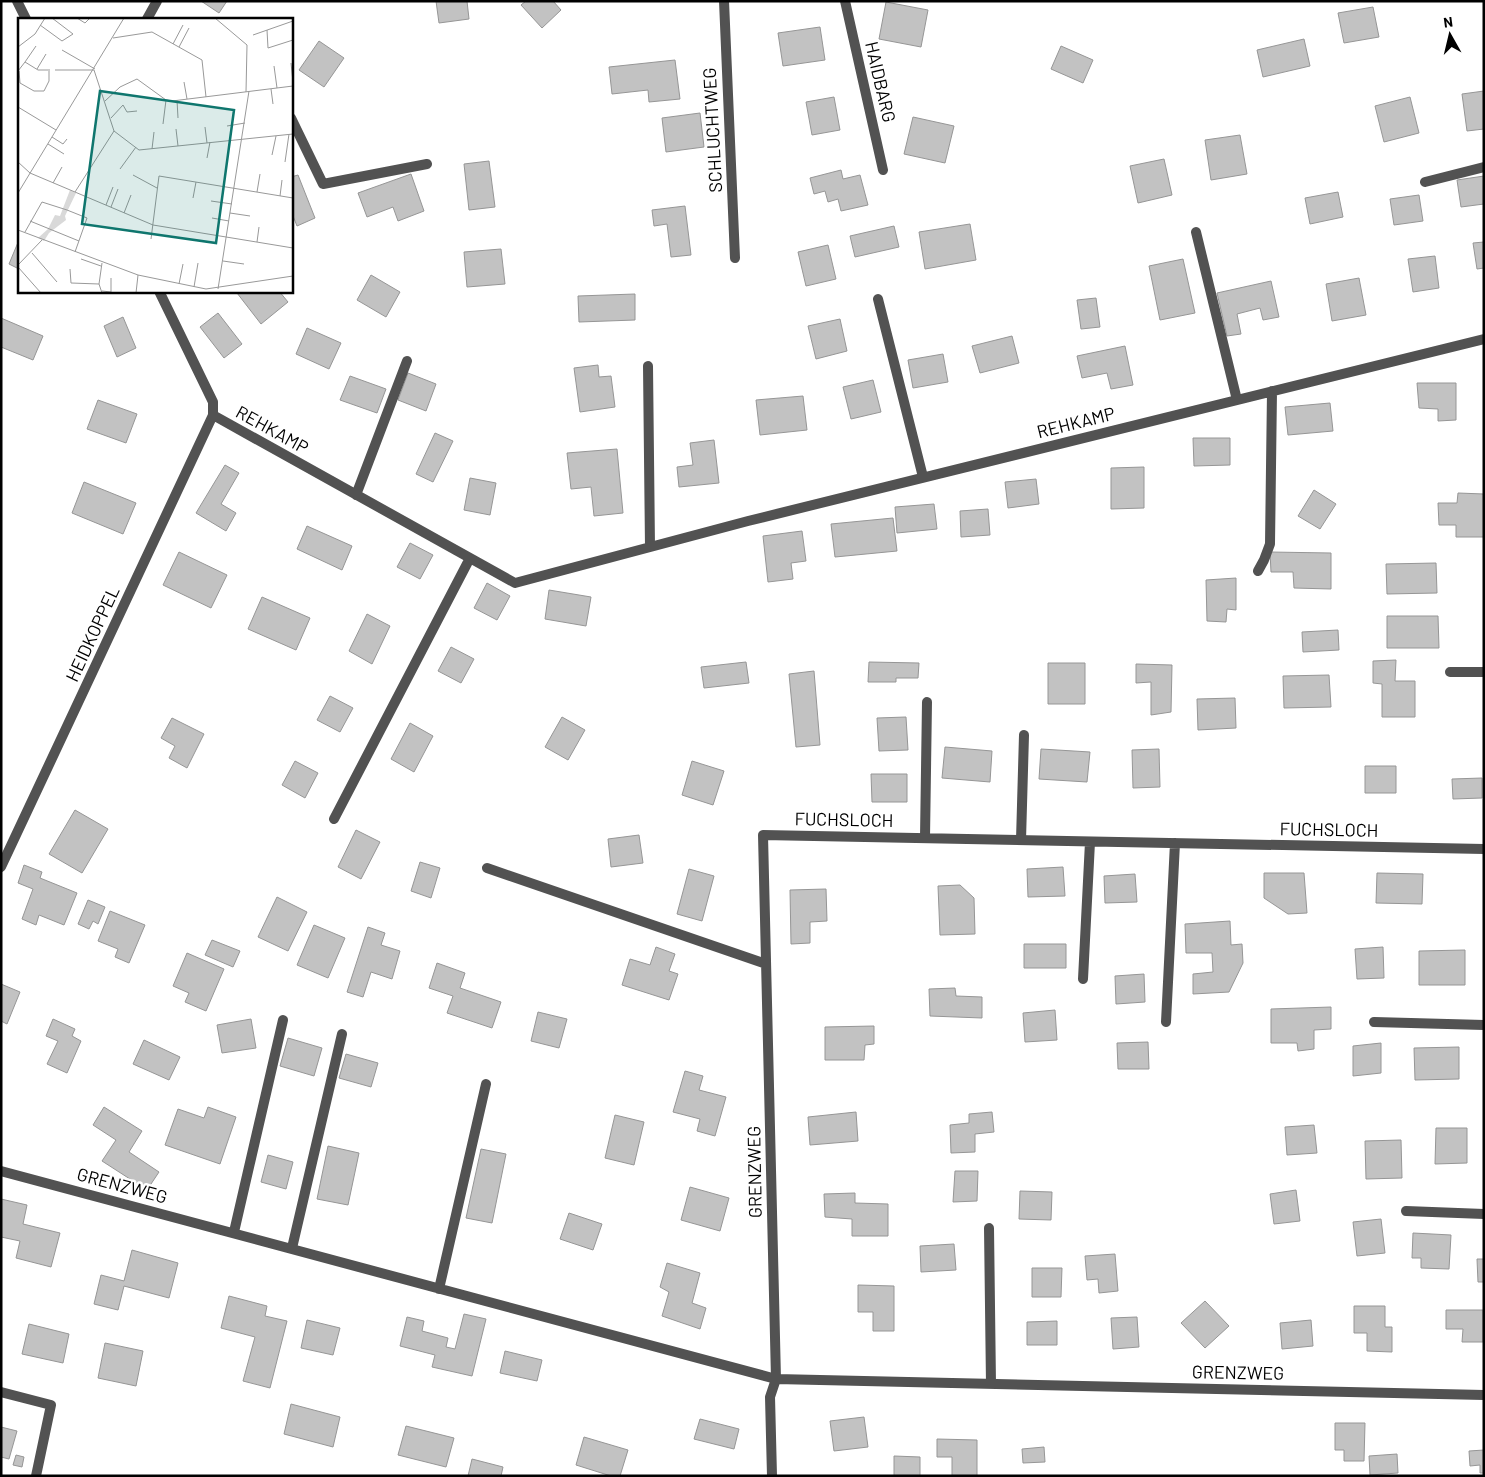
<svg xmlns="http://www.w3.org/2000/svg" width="1485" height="1477" font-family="Barlow,sans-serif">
  <rect width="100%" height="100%" fill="#fff"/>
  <path fill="#c2c2c2" stroke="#969696" d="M201,1H227L219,13Z
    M436,1H467L469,19L439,23Z
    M526,1H553L561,10L542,28L521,5Z
    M886,2L928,10L921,47L879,39Z
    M1373,7L1379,37L1344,43L1338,13Z
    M820,27L825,60L783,66L778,33Z
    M1304,39L1310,66L1263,77L1257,50Z
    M319,41L344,58L324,87L299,70Z
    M1061,46L1093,60L1083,83L1051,69Z
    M675,60L680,99L649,102L648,90L612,94L609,67Z
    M1484,91V129L1467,131L1462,94Z
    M834,97L840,130L812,135L806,102Z
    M1410,97L1419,133L1384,142L1375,106Z
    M700,113L704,147L666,152L662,118Z
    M913,117L954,126L945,163L904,154Z
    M1240,135L1247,174L1211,180L1205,140Z
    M1164,159L1172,195L1138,203L1130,166Z
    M489,161L495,207L469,210L464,164Z
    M841,170L843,179L860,175L868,205L841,211L838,199L828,202L825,191L814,194L810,178Z
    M411,174L424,211L398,221L393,207L367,217L358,193Z
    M298,175L315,218L297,226L293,216L291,217V177Z
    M1484,176V204L1461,207L1457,180Z
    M1338,192L1343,217L1310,224L1305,198Z
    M1419,195L1423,221L1394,225L1390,199Z
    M685,206L691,255L671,257L667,224L654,226L652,210Z
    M970,224L976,260L925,269L919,232Z
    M894,226L899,247L855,257L850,236Z
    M19,240V269L9,264Z
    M1484,242V268L1477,269L1473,243Z
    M828,245L836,279L806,286L798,252Z
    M501,249L505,284L467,287L464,252Z
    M1435,256L1439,288L1413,292L1408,259Z
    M1183,259L1195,313L1160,320L1149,266Z
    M371,275L400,292L386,317L357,300Z
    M1359,278L1366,315L1332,321L1326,284Z
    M1271,281L1279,317L1263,320L1260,308L1237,314L1241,334L1227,336L1217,293Z
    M239,291H279L288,302L261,324L237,293Z
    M635,294V320L579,322L578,296Z
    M1096,298L1100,327L1081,329L1077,300Z
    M218,313L242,344L224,358L200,327Z
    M123,317L136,348L117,357L104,326Z
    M1,318L43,336L33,360L1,347Z
    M840,319L847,351L816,359L808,326Z
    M307,328L341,343L329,369L296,354Z
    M1012,336L1019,363L980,373L972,346Z
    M1125,346L1133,385L1111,389L1107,373L1082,378L1077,356Z
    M943,354L948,382L913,388L908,360Z
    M598,365L599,377L611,376L615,407L580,412L574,368Z
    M408,373L436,384L426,411L398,400Z
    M350,376L386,389L377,413L340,400Z
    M873,380L881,412L851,419L843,387Z
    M1417,383H1456V420L1438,421V409L1419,408Z
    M803,396L807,430L760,435L756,400Z
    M98,400L137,414L126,443L87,429Z
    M1330,403L1333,431L1288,435L1285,407Z
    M435,433L453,441L433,482L416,474Z
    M1193,438H1230V465L1194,466Z
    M714,440L719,483L679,487L677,467L693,465L690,443Z
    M617,449L623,513L594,516L591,487L571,489L567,453Z
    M225,465L239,473L221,504L236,513L226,531L196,513Z
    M1144,467V508L1111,509V468Z
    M470,478L496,483L490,515L464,510Z
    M1036,479L1039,504L1008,508L1005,482Z
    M84,482L136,503L123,534L72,513Z
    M1314,490L1336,504L1320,529L1298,516Z
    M1458,493L1484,494V537H1456V525H1439L1438,503H1457Z
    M934,504L937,529L897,533L895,507Z
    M988,509L990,535L961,537L960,511Z
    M893,518L897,551L835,557L831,524Z
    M307,526L352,546L342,570L297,549Z
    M802,531L806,561L791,563L793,579L768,582L763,536Z
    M410,543L433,555L420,579L397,567Z
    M179,552L227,575L211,608L163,585Z
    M1270,552L1331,553V589L1294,588L1293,572H1271Z
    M1436,563L1437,593L1387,594L1386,564Z
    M1236,578V610L1227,609L1226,622L1207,621L1206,580Z
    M487,583L510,596L497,620L474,608Z
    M549,590L591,597L586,626L545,619Z
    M262,597L310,618L296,650L248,629Z
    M367,614L390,626L372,664L349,651Z
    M1387,616H1438L1439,648H1387Z
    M1338,630L1339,650L1303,652L1302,632Z
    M451,647L474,659L461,683L438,671Z
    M1396,660L1395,681H1415V717H1382V684L1373,683V661Z
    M746,662L749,683L704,688L701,667Z
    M869,662L919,663L918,678H896V682H868Z
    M1048,663H1085V704H1048Z
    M1136,664L1172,665L1171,712L1151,715V682L1136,683Z
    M814,671L820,745L796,747L789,674Z
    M1329,675L1331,707L1284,708L1283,676Z
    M330,696L353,708L340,732L317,720Z
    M1235,698L1236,728L1198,730L1197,699Z
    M562,717L585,730L568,760L545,747Z
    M906,717L908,750L879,751L877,718Z
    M172,718L204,734L187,768L169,758L175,746L161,738Z
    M410,723L433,736L414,772L391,759Z
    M945,747L992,751L990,782L942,778Z
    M1041,749L1090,752L1087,782L1039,779Z
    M1159,749L1160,787L1133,788L1132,750Z
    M295,761L318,773L305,798L282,785Z
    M692,761L724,771L713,805L682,795Z
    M1365,766H1396V793H1365Z
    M871,774H907V802H872Z
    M1482,778V798L1453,799L1452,779Z
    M75,810L108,829L82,873L49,854Z
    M356,830L380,842L361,879L338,867Z
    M639,835L643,863L611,867L608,839Z
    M420,862L440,868L431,898L411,891Z
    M24,865L42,872L40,878L77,893L64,925L39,915L36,925L22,919L33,889L18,883Z
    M1063,867L1065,896L1028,897L1027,869Z
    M689,869L714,876L702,921L677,914Z
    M1264,873H1304L1307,913L1288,914L1264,898Z
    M1377,873L1423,874L1422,904L1376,903Z
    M1135,874L1137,902L1105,903L1104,876Z
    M960,885L974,898L975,934L940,935L938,886Z
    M826,889L827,921L810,922V943L791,944L790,890Z
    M277,897L307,912L288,951L258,937Z
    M88,900L105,907L98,924L93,921L89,929L78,924Z
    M110,911L145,925L129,963L115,957L118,949L98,941Z
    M1230,921L1231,945L1242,944L1243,963L1229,992L1193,994V974L1213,972L1212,953H1186L1185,924Z
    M314,925L345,938L328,978L297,965Z
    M368,927L385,933L381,945L400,951L392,979L371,972L363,997L347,992Z
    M212,940L240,951L233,967L205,955Z
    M1024,944H1066V968H1024Z
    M656,947L675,954L669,971L678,974L669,1000L622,985L630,959L650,965Z
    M1383,947L1384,978L1357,979L1355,949Z
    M1465,950V985H1419V951Z
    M187,953L224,969L206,1011L185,1002L189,993L173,986Z
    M437,963L465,973L460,988L501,1002L492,1028L447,1013L453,996L429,988Z
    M1144,974L1145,1002L1116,1004L1115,976Z
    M1,984L20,992L7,1024L1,1021Z
    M955,988L956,996L982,997V1018L930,1016L929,989Z
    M1331,1007V1029L1314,1030V1049L1298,1051L1297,1043H1271V1009Z
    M1055,1010L1057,1040L1025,1042L1023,1013Z
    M538,1012L567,1019L559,1048L531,1041Z
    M53,1019L75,1029L72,1036L81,1041L67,1073L47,1064L58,1041L46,1036Z
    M251,1019L256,1048L222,1053L217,1025Z
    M874,1026V1044L865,1045L864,1060H825V1027Z
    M288,1038L322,1048L314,1076L280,1066Z
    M144,1040L180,1057L169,1080L133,1064Z
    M1148,1042L1149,1069H1118L1117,1043Z
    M1381,1043V1073L1353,1076V1046Z
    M1459,1047V1079L1415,1080L1414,1048Z
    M346,1054L378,1063L371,1087L339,1078Z
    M685,1071L703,1076L699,1090L726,1097L715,1136L697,1131L700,1119L673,1112Z
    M104,1107L142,1131L129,1152L159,1172L147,1190L102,1161L116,1140L93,1125Z
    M208,1107L236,1117L220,1164L165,1145L178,1109L204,1118Z
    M856,1112L858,1141L810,1145L808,1117Z
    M992,1112L994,1132L975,1134V1152L951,1153L950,1125L969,1123V1114Z
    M615,1115L644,1122L634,1165L605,1158Z
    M1314,1125L1317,1153L1287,1155L1285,1127Z
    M1436,1128H1467V1163L1435,1164Z
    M1401,1140L1402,1178L1366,1179L1365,1141Z
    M328,1146L359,1153L348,1205L317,1199Z
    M481,1149L506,1154L492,1223L466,1218Z
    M268,1155L293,1162L286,1189L261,1182Z
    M955,1171H978L977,1201L953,1202Z
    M690,1187L729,1198L720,1231L681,1220Z
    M1296,1190L1300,1221L1274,1224L1270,1194Z
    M1020,1191L1052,1192L1051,1220L1019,1219Z
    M855,1193V1203L888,1204V1236H852V1219L825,1217L824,1194Z
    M1,1199L27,1205L23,1224L60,1233L51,1267L16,1258L20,1241L1,1237Z
    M569,1213L602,1224L593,1250L560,1239Z
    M1381,1219L1385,1253L1357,1256L1353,1222Z
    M1413,1233L1451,1235L1449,1269L1421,1268V1258H1412Z
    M954,1244L956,1270L921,1272L920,1246Z
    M132,1250L178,1263L169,1298L124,1286L118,1310L94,1304L101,1275L124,1281Z
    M1115,1254L1118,1291L1099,1293L1098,1279L1087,1280L1085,1256Z
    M1477,1259H1484V1282H1478Z
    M667,1263L700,1273L692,1303L706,1308L700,1329L662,1316L669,1292L660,1287Z
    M1032,1268H1062L1061,1297H1032Z
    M858,1285L894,1286V1331H873V1312H858Z
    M229,1296L267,1306L265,1316L287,1321L270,1388L243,1381L255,1337L221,1328Z
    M1205,1301L1229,1326L1205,1348L1181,1323Z
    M1354,1306H1385V1327H1392V1352L1367,1351V1333H1354Z
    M1446,1310H1483V1342H1462L1463,1329H1446Z
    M464,1314L486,1319L472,1376L432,1367L435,1355L400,1346L407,1317L424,1321L422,1331L448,1338L446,1347L455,1349Z
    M1137,1317L1139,1347L1113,1349L1111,1318Z
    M307,1320L340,1328L333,1355L301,1348Z
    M1311,1320L1313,1346L1282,1349L1280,1323Z
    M1057,1321V1345H1027V1322Z
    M29,1324L69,1334L63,1363L22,1354Z
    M105,1343L143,1351L136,1386L98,1378Z
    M505,1351L542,1360L537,1381L500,1373Z
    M291,1404L340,1417L333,1447L284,1434Z
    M864,1417L868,1447L834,1451L830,1421Z
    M700,1419L739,1429L734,1449L694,1439Z
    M1335,1423H1365L1364,1461H1344V1450H1335Z
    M406,1426L454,1438L446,1467L398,1455Z
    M1,1427L17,1431L9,1459L1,1457Z
    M584,1437L628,1450L620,1476H611L576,1465Z
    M937,1439L977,1440V1476H952V1457H937Z
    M1044,1447L1045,1462L1023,1463L1022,1449Z
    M1484,1450V1473H1480V1465L1470,1466L1469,1451Z
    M1397,1454L1398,1473L1370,1475L1369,1456Z
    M16,1455L24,1457L22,1467L13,1465Z
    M894,1456L920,1457V1476H894Z
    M472,1459L503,1467L501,1476H468Z"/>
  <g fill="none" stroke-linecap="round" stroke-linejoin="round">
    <path stroke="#525252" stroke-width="10" d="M17,1L26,19
      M724,1L735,258
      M845,1L883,170
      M147,19L157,1
      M291,118L323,184L427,164
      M1425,182L1484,167
      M1196,232L1237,400
      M878,299L923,477
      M648,366L650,547
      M213,415L515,583L748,521L1484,339
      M356,495L407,361
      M1258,571L1264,560L1270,544L1272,391
      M1450,672H1484
      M334,819L470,558
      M925,838L927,702
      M1021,840L1024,735
      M1,867L213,415V402L159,291
      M487,868L766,964
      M1083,979L1090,842
      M1166,1022L1175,843
      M1374,1022L1484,1025
      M1,1171L776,1379L1484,1395
      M1406,1211L1484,1214
      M989,1228L991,1384
      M234,1232L283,1020
      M292,1248L342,1034
      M439,1289L486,1084
      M1,1392L51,1405L36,1476
      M772,1476L770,1397L776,1379L763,835L1484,849"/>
  </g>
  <g text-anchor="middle" stroke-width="5" stroke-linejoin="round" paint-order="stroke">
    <g font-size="18" fill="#000" stroke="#fff">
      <text transform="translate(880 82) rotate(77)" y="6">HAIDBARG</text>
      <text transform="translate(713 130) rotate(-93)" y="6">SCHLUCHTWEG</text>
      <text transform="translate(1076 423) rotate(-14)" y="6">REHKAMP</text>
      <text transform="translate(272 430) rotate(29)" y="6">REHKAMP</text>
      <text transform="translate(93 634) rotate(-65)" y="6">HEIDKOPPEL</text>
      <text transform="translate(844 820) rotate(1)" y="6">FUCHSLOCH</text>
      <text transform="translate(1329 830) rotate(1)" y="6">FUCHSLOCH</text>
      <text transform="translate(755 1172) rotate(-91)" y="6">GRENZWEG</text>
      <text transform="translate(122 1186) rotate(15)" y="6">GRENZWEG</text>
      <text transform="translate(1238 1373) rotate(1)" y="6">GRENZWEG</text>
    </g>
  </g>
  <g transform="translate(18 18)">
    <rect width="275" height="275" fill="#fff"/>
    <path d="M52,172L58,175L47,198L48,202L31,215L26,223L20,220L30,211L37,197L42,198Z" fill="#d9d9d9"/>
    <path fill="none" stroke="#999" stroke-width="1" d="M59,0L67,5L72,0M197,0L229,27L228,74M22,7L44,23L55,16L34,0M249,12L250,30L275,22M235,17L275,3M95,20L134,14L184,42L188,79M155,26L165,7M0,29L17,16L27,0M161,29L171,10M44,32L77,51M7,44L18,28M273,45L275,64M256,48L259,70M19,51L28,36M37,52H76L96,113L121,132L275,116M0,53L7,44L20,52H32M1,53L2,65L16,73H26L31,63V53M166,64L169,81M253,71L255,86M159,82L160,100M87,83L102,69L119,61L148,82L154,83L275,68M0,89L38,112M93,100L105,87L109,94L119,93M145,106L148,82M209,108L227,105M187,109L189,125M158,111L160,128M34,119L45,126L49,121M30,126L46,136M134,131L136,114M254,137L258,118M189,140L192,124M0,144L12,155L135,207L275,230M267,144L271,116M102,151L118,129M115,157L139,170M35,165L44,149M57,174L96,113M239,174L242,156M0,175L106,0M262,178L264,162M175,180L178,164M193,183L214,186M88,187L95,169M93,189L100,171M106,195L113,177M212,195L232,198M194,200L211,203M12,203L61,223M0,212L120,257L188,271L275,258M7,214L24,184L49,192L69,200L57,234M133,221L141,158L275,180M239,224L241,209M14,235L39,264M63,241L83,248M205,243L226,246M0,247L24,222M0,249L23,275M52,251L53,265L81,266M161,266L165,246M176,269L180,245M200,271L231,73M84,273L93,274V260M84,275L81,266L84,245M118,275L120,257"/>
    <path fill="#0f766e" fill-opacity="0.15" stroke="#0f766e" stroke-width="2.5" d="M82,73L216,92L198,225L64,206Z"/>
    <rect width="275" height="275" fill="none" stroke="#000" stroke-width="2.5"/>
  </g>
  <rect width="1485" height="1477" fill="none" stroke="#000000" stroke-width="5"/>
  <g transform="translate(1450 35) rotate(352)" stroke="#ffffff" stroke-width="4" paint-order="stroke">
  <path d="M0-4L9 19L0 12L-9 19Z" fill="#000000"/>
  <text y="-8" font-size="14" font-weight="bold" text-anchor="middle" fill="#000000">N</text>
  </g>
</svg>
